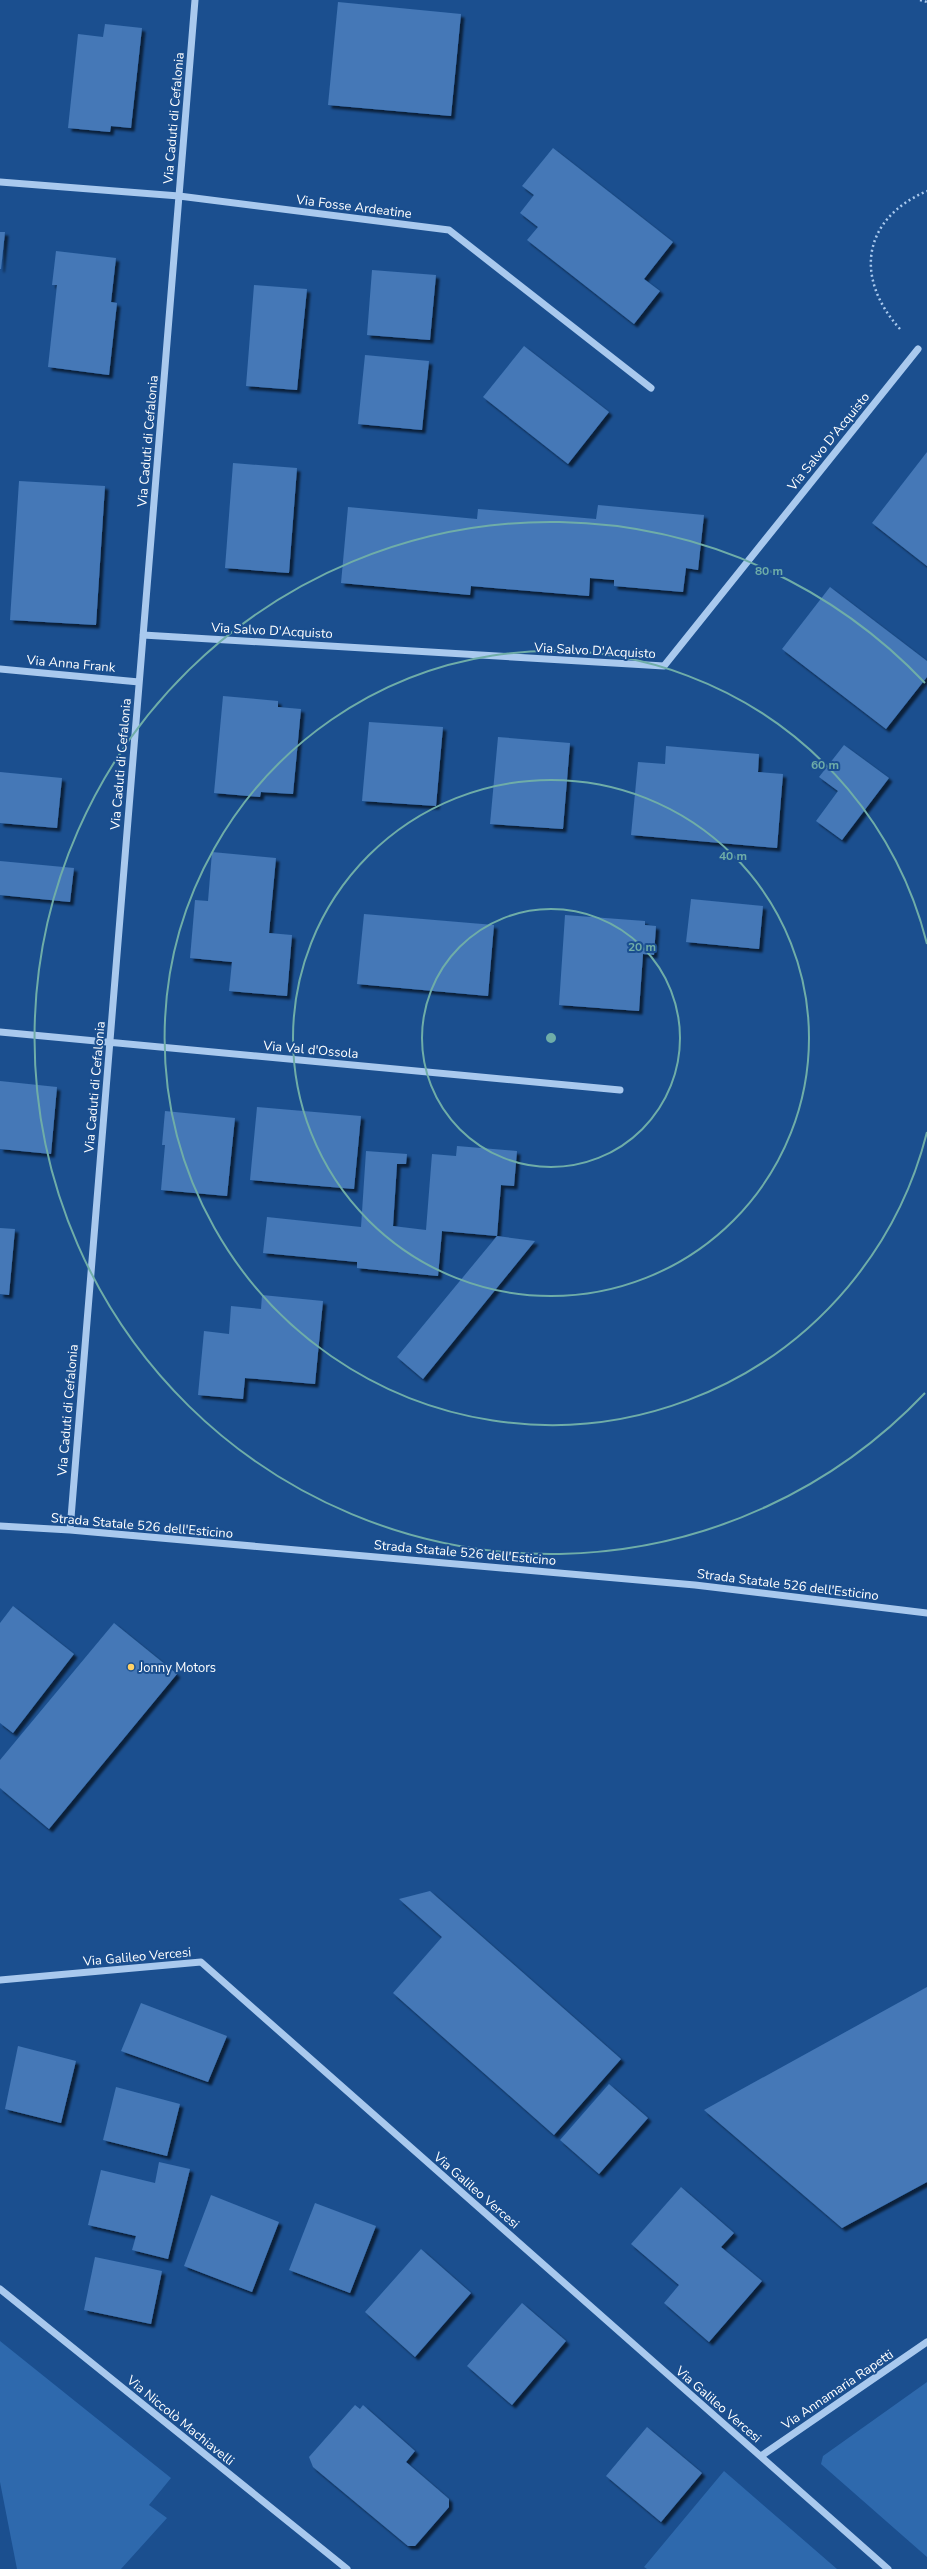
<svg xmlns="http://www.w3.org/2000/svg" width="927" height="2569" font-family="'Nunito Sans',sans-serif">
  <defs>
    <filter id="shadow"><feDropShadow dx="3.5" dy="3.5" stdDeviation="1" flood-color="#0009"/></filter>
  </defs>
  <rect width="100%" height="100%" fill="#1b4f8f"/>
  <path fill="#2e69ad" d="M0,2341L171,2478L149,2505L167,2518L121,2569H17L0,2482Z
    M927,2382V2557L821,2464L823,2456Z
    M724,2471L837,2569H647L644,2567Z"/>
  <path fill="#4478b7" filter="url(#shadow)" d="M338,2L461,14L451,116L328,105Z
    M105,24L142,28L131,128L111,126L110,132L68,128L78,34L103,37Z
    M553,148L673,242L644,279L660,291L634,324L527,240L538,227L520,213L534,195L522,186Z
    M0,232H5L1,269H0Z
    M56,251L116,258L111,302L117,303L109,375L48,367L57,285H52Z
    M372,270L436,275L430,340L367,335Z
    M254,285L307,289L297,390L246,386Z
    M524,346L609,412L568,464L483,397Z
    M365,355L429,361L422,430L358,424Z
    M927,452V566L872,523Z
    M233,463L297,468L289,573L225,568Z
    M19,481L105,486L96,625L10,620Z
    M598,505L704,515L698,570L686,568L683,592L614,586V580L590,578L589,596L471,586L470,595L341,583L348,507L477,519L478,509L596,519Z
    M830,587L927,661V677L886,729L782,649Z
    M223,696L278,701V707L301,709L293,794L261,792L260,797L214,793Z
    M369,722L443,727L436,806L362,801Z
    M498,737L570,743L563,829L490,824Z
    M844,745L889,778L842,840L816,821L838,791L819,777Z
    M666,746L759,754L758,772L783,774L777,848L631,835L638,762L665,764Z
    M0,772L62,778L57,828L0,823Z
    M212,852L276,858L269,933L292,935L287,996L229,991L232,962L190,958L195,900L208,901Z
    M0,861L74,868L70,902L0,895Z
    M691,899L763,906L759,949L686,942Z
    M364,914L494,925L488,996L357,984Z
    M565,915L645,921V925L656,926L654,955L643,954L639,1011L559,1005Z
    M0,1081L57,1087L51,1154L0,1149Z
    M257,1107L361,1116L354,1189L250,1180Z
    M165,1111L235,1118L227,1196L161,1190L165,1145H162Z
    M457,1146L517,1151L514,1186L501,1185L497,1236L442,1231L438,1276L357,1268V1262L263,1253L267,1217L361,1227L366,1151L407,1154L406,1164H397L393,1226L426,1230L432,1154L456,1156Z
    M0,1228L15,1229L9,1295L0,1294Z
    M497,1236L535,1241L423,1379L397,1357Z
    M262,1295L323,1301L315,1384L245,1378L243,1399L198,1395L204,1331L229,1334L231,1306L261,1309Z
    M13,1606L74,1654L13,1733L0,1723V1623Z
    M114,1623L177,1674L49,1829L0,1788V1760Z
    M430,1891L621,2059L554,2135L393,1993L442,1937L399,1899Z
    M927,1987V2182L842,2228L704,2110Z
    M141,2003L227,2036L208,2082L121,2051Z
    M18,2046L76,2061L61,2123L5,2109Z
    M609,2084L648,2118L599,2174L560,2140Z
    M116,2087L180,2104L167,2156L103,2140Z
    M159,2162L190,2169L168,2259L132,2250L136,2236L88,2225L101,2170L155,2183Z
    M681,2187L734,2233L721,2247L762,2281L709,2342L664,2303L679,2285L631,2244Z
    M211,2195L279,2222L252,2292L184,2266Z
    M315,2203L376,2226L350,2293L289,2270Z
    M421,2249L471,2293L415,2357L365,2312Z
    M95,2257L162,2271L151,2324L84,2310Z
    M522,2303L566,2341L512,2405L467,2366Z
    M355,2405L360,2409L363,2405L415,2451L406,2462L449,2499V2507L415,2546H408L313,2467L309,2457Z
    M647,2427L702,2473L661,2522L606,2476Z"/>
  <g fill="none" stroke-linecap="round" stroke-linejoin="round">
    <path stroke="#a9c9ee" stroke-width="2.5" stroke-dasharray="2 3" stroke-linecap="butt" d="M920,0L927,2
      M900,329C854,278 862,219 927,191"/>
    <path stroke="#a9c9ee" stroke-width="7" d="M0,182L179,196L449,230L651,388
      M143,635L664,666L918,349
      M0,669L139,682
      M0,1032L620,1090
      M0,1526L70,1530L695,1585L927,1613
      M70,1530L195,0
      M0,1980L201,1962L888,2569
      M0,2289L347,2569
      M761,2456L927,2342"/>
  </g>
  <g fill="none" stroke="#6fada8" stroke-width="2">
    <circle cx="551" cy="1038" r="129"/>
    <circle cx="551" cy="1038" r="258"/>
    <path d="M927 1132A387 387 0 1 1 927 944"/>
    <path d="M925 1393A516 516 0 1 1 925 683"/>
  </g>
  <circle fill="#ffd166" stroke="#1b4f8f" stroke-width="1.5" cx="131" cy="1667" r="4"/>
  <g text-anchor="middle" stroke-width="4" stroke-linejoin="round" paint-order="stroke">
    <g font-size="13" fill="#fff" stroke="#1b4f8f">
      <text transform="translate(173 118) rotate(-85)" y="5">Via Caduti di Cefalonia</text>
      <text transform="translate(354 206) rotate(7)" y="5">Via Fosse Ardeatine</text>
      <text transform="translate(147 441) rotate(-85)" y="5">Via Caduti di Cefalonia</text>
      <text transform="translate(828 441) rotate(-51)" y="5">Via Salvo D'Acquisto</text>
      <text transform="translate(272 630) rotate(3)" y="5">Via Salvo D'Acquisto</text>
      <text transform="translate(595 650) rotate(3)" y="5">Via Salvo D'Acquisto</text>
      <text transform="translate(71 663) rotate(5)" y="5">Via Anna Frank</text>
      <text transform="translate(120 764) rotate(-85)" y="5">Via Caduti di Cefalonia</text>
      <text transform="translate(311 1049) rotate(5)" y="5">Via Val d'Ossola</text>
      <text transform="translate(94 1087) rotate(-85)" y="5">Via Caduti di Cefalonia</text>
      <text transform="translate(67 1410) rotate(-85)" y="5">Via Caduti di Cefalonia</text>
      <text transform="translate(142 1525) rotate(5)" y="5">Strada Statale 526 dell'Esticino</text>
      <text transform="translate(465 1552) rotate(5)" y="5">Strada Statale 526 dell'Esticino</text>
      <text transform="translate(788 1584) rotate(7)" y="5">Strada Statale 526 dell'Esticino</text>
      <text transform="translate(137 1956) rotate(-5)" y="5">Via Galileo Vercesi</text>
      <text transform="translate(477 2190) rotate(41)" y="5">Via Galileo Vercesi</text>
      <text transform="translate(837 2389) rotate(-34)" y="5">Via Annamaria Rapetti</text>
      <text transform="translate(719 2404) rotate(41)" y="5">Via Galileo Vercesi</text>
      <text transform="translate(181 2420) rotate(39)" y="5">Via Niccolò Machiavelli</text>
    </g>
    <g font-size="13" fill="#fff" stroke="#1b4f8f" text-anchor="start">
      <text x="139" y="1672">Jonny Motors</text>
    </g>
  </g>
  <circle cx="551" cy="1038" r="6" fill="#6fada8" stroke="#1b4f8f" stroke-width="2"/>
  <g font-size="12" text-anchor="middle" font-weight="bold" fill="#6fada8" stroke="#1b4f8f" stroke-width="4" stroke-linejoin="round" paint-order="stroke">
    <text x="769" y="575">80 m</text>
    <text x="825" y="769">60 m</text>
    <text x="733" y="860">40 m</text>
    <text x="642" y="951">20 m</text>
  </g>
</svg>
